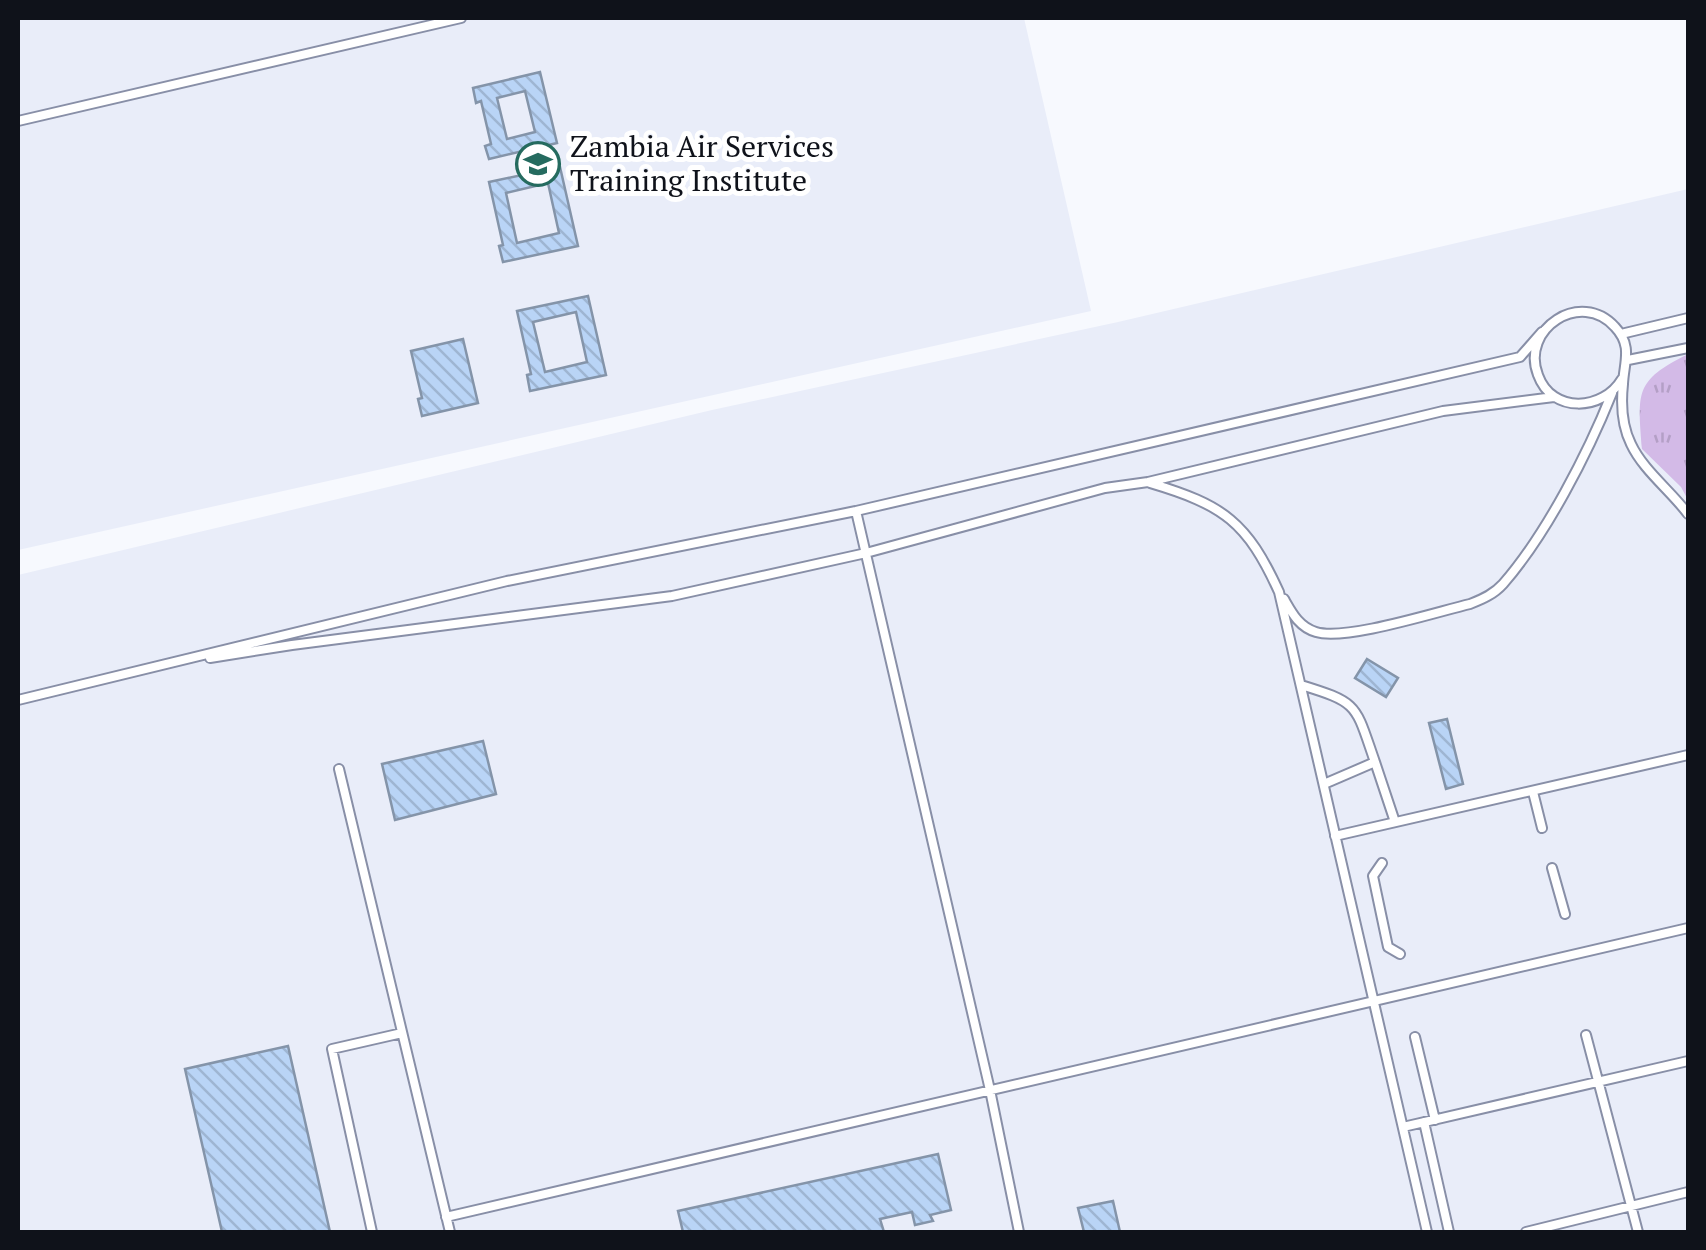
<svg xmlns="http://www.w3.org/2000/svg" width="1706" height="1250" font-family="'PT Serif',serif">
  <defs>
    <pattern id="grass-tufts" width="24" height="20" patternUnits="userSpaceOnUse" patternTransform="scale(2.5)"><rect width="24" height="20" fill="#d3bae7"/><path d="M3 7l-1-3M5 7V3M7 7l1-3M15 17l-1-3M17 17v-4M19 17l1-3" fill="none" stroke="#b49fc6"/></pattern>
    <pattern id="building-back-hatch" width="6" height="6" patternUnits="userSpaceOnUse" patternTransform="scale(2.5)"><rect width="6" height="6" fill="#b9d4f6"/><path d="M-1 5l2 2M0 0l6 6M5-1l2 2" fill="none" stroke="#9eb5d2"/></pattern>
  </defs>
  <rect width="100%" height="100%" fill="#f7f9fe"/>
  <path fill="#e9edf9" d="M18,18H1024L1091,311L18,550Z
    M1688,189V1232H18V575L712,410L1118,322Z"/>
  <path fill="url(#grass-tufts)" d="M1688,354V500L1681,487L1642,449C1638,392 1634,381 1688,354Z"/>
  <path fill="url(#building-back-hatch)" stroke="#8494a9" stroke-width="2.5" fill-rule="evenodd" d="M540,72L557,143L489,159L485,146L491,144L481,101L476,103L473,88ZM525,91L535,132L507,139L497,98Z
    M560,167L578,246L503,262L499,246L503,245L489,182ZM548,183L559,233L517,243L506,193Z
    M588,296L606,375L530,391L527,375L531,374L517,311ZM576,312L587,362L545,372L533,322Z
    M463,339L478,403L422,416L418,399L422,398L411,351Z
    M1367,659L1398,678L1386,697L1355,678Z
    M1447,719L1463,784L1446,789L1429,723Z
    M483,741L496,794L395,820L382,764Z
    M288,1046L330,1232H222L185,1069Z
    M938,1154L951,1210L930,1215L933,1221L915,1225L912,1212L880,1219L884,1232H683L678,1211Z
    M1113,1201L1120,1232H1084L1078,1208Z"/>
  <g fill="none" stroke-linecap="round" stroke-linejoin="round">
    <g stroke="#888fa7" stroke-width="12">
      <path id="lane" d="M18,121L461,18
        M1621,334L1688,318
        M1628,360L1688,348
        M1622,379C1603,411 1552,414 1538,375C1520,329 1581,289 1615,327C1633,346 1624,362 1623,384C1621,403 1622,426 1631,444C1643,470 1671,491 1688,514
        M1150,483C1224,505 1247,522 1279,592L1427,1232
        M856,511L990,1090L1019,1232
        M1284,599C1292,613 1299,627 1316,632C1346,641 1436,612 1470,604C1483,599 1494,594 1503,584C1546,535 1588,453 1612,393
        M210,658L292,645L672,596L866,553L1105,488L1148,482L1443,411L1554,397
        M1301,685C1360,703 1355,705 1375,762L1324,784
        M18,700L507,581L856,511L1520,357L1542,332
        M1375,762L1395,822
        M339,769L450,1232
        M1533,792L1542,828
        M1335,836L1688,755
        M1382,863L1373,876L1388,947L1400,954
        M1552,868L1565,914
        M1586,1035L1638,1232
        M1415,1037L1435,1120
        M1424,1122L1449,1232
        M1403,1127L1688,1061
        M446,1217L1688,928
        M372,1232L332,1049L402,1033
        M1526,1232L1688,1192"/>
    </g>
    <use href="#lane" stroke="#fff" stroke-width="8"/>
  </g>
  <defs>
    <g id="university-ring" transform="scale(2.25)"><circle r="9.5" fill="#fff" stroke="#256b5f" stroke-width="1.5"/><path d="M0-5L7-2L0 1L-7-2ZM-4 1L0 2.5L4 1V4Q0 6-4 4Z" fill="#256b5f"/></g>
  </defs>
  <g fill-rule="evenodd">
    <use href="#university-ring" x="538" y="164"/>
  </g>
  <g text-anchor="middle" stroke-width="10" stroke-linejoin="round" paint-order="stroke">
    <g font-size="30" fill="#0f121a" stroke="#fff" text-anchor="start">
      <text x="570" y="157">Zambia Air Services<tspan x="570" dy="34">Training Institute</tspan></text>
    </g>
  </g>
  <rect width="1706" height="1250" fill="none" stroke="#0f121a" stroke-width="40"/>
</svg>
